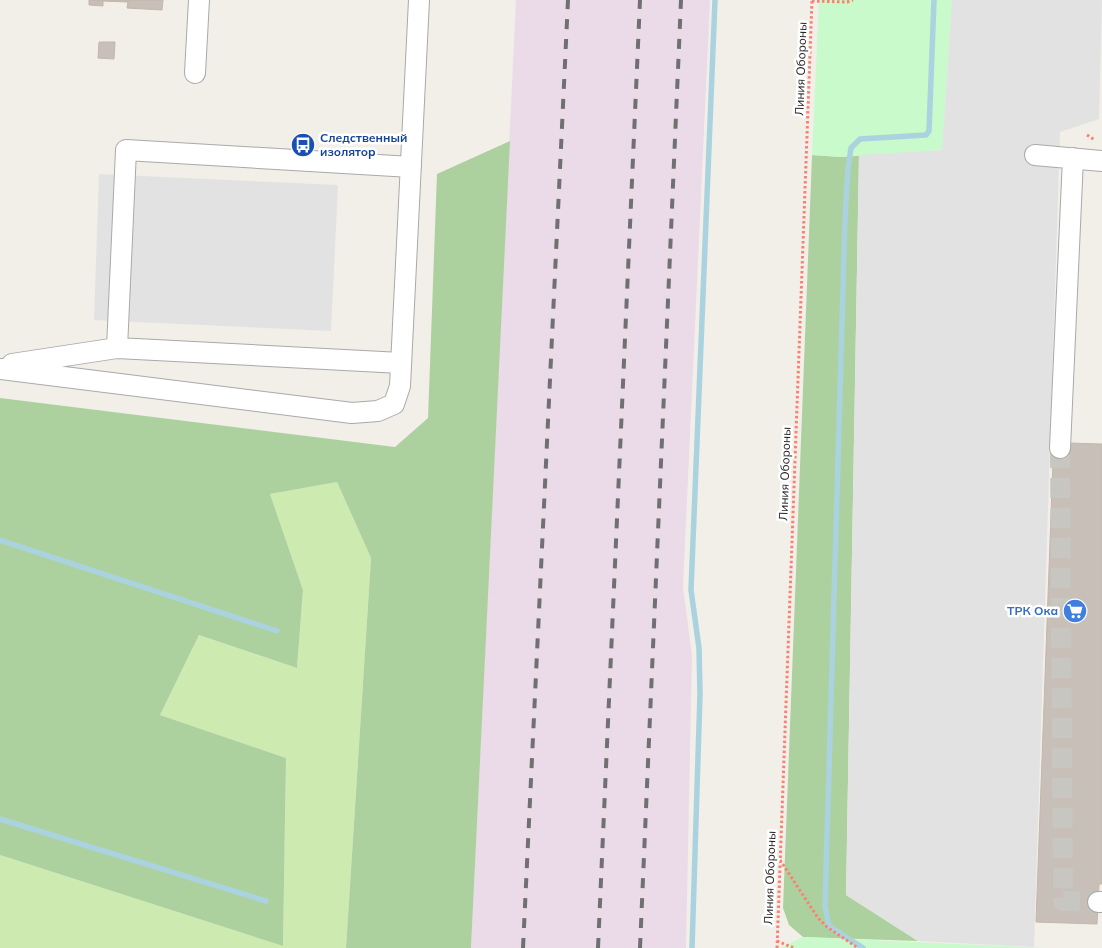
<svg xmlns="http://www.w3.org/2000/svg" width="1102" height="948" font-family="Mulish,sans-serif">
  <rect width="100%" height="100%" fill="#f2efe9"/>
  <path fill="#ebdbe8" d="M516,0H710L683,587L692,655L686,948H471Z"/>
  <path fill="#cdebb0" d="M337,482L371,558L346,948H0V855L283,946L286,758L160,715L199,635L297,668L303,590L270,494Z"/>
  <path fill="#add19e" d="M510,141L471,948H346L371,558L337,482L270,494L303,590L297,668L199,635L160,715L286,758L283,946L0,855V398L395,447L428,418L437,174Z
    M812,155L842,157L859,155L846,895L918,941L803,937L789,925L783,908Z"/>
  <path fill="#c8facc" d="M819,0H952L942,150L842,157L812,155Z
    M803,937L1044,948H780Z"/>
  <path fill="#e2e2e2" d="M952,0H1102L1099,119L1060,132L1034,947L918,941L846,895L859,155L942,150Z
    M99,174L338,185L331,331L94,320Z"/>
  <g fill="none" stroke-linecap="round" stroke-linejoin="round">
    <path stroke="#aad3df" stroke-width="5.5" d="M0,540L277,631
      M0,819L266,901
      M692,948L700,694L699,648L691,590L715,0
      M863,948L829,926L825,906L845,220L848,168L851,148L860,139L926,135L929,131L934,0"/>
  </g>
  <path fill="#c7bfb8" stroke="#c4b6ab" d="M89,0H163L162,10L127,8L128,2L103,1V6L89,5Z
    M99,42H115L114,59L98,58Z
    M1057,352L1068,443L1102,444V884H1099L1097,924L1036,922Z"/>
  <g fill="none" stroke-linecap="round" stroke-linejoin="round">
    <path stroke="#c8c6c1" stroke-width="20" stroke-dasharray="20 10" stroke-linecap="butt" d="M1060,448L1063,901L1098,902"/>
    <g stroke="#a9a9a9" stroke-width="22">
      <path id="minor" d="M195,73L199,0
        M1035,155L1102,161
        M117,348L126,150L411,167
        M12,364L117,348L401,363
        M0,369L352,413L378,411L394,404L400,386L419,0
        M1060,448L1073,158
        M1098,902H1102"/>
    </g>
    <path stroke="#fa8072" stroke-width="3" stroke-dasharray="2.5 2.5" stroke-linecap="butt" d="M812,1L847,2L853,0
      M1087,135L1095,140
      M780,860L818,918L827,927L858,948
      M777,941L794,948
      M777,948L812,0"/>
    <use href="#minor" stroke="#fff" stroke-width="20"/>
    <path stroke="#707070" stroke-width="4" stroke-dasharray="10 10" stroke-linecap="butt" d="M523,948L568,0
      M598,948L640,0
      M640,948L681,0"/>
  </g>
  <defs>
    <g id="bus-disc" transform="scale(1.25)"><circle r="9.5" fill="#1a4fb4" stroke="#fff"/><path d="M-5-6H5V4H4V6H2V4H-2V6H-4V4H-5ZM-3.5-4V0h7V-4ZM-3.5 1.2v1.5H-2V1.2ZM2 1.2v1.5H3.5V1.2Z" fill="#fff"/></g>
    <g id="supermarket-disc" transform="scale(1.25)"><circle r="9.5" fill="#3f7fe0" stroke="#fff"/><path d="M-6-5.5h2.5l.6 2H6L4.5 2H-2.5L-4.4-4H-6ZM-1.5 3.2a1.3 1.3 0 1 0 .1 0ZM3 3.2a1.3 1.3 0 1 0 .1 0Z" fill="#fff"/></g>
  </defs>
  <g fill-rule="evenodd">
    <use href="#bus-disc" x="303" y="145"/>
    <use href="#supermarket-disc" x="1075" y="611"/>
  </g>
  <g text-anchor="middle" stroke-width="5" stroke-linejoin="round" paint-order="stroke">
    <g font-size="12" fill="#222" stroke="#fff">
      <text transform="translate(801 69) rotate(-88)" y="4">Линия Обороны</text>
      <text transform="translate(785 474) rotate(-88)" y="4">Линия Обороны</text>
      <text transform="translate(770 878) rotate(-88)" y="4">Линия Обороны</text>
    </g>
    <g font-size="12" font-weight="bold" fill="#164399" stroke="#fff" text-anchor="start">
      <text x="320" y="142">Следственный<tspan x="320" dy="14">изолятор</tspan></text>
    </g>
    <g font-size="12" font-weight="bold" fill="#366cbe" stroke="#fff" text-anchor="end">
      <text x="1058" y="615">ТРК Ока</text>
    </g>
  </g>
</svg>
